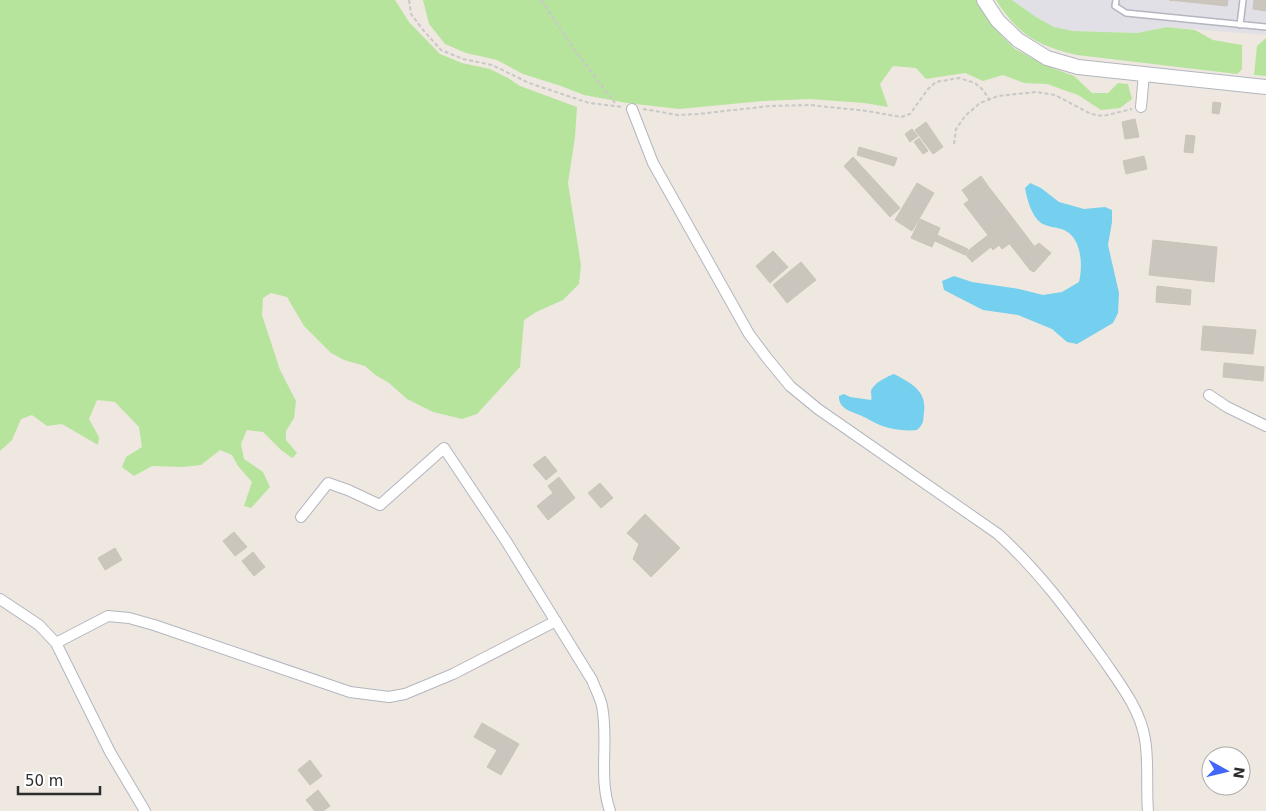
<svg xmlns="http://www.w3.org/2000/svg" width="1266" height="811" font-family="'DejaVu Sans',sans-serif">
  <rect width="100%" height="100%" fill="#eee8e0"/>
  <path fill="#e2e0e7" d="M1012,0H1266V35L1167,27L1137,33L1073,31L1054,27L1036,17Z"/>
  <path fill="#b6e49d" d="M0,0H395L409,22L440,54L462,63L490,69L508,78L520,86L577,107L575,137L568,183L581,265L579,284L563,300L536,312L524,320L520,367L477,414L462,419L433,412L407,399L389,383L374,374L365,366L344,360L331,353L304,326L287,297L271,293L263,298L262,315L280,370L296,401L294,418L286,431V440L297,453L292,458L281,450L263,432L247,430L241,444L244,459L263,472L270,487L251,508L244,506L252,482L238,466L232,455L220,450L201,465L182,467L152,466L134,476L122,467L126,457L142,447L139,427L115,402L97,400L89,419L99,437L98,445L62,424L47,426L32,415L21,419L12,440L0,451Z
    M423,0H977L993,27L1015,49L1047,66L1074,76L1092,93H1108L1118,83L1128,84L1132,99L1120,108L1101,110L1078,95L1047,84L1024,83L1003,75L983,81L965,73L926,79L916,68L893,66L880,84L888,107L864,103L810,99L763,101L679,109L627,103L584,95L561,86L523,74L497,60L466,53L445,44L429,24Z
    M996,0H1012L1036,17L1054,27L1073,31L1137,33L1167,27L1195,30L1213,40L1242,45V69L1237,74L1077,55C1038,46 1018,35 996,0Z
    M1266,38V76L1254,75L1257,46Z"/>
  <path fill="#75cfee" d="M1030,183L1041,188L1059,202L1084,209L1105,207L1112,210V222L1108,245L1119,293L1118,313L1113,323L1077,344L1067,342L1052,329L1018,315L983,310L944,290L942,281L954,276L972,282L1019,289L1043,295L1062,292L1079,282C1083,266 1082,238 1064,230C1057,227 1047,227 1041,223C1031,215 1027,199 1025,188Z
    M894,374C911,383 927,391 924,412C923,421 924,424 917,430C908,431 898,430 889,428C880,426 872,421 864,417C855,412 838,410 839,396L844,394L850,397L871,400C872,398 871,395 871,392C872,384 886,377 894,374Z"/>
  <path fill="#cac6be" stroke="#cac4b9" d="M1169,0H1228L1227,6Z
    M1254,0H1266V11L1253,9Z
    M1213,102L1221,103L1219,114L1212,113Z
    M1135,119L1139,137L1125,139L1122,122Z
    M926,122L943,147L933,154L915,130Z
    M912,129L918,136L910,142L905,134Z
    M1186,135L1195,136L1193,153L1184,152Z
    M919,138L928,151L923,154L914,142Z
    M859,147L897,158L894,166L857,155Z
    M1144,156L1147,169L1126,174L1123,161Z
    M853,157L900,208L890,217L844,166Z
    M981,176L988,186L969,200L962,190Z
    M917,183L934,193L912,231L895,220Z
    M988,186L1012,217L988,235L964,204Z
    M1012,217L1034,246L1020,257L997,228Z
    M920,219L940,228L932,247L911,238Z
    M997,228L1009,244L1002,249L999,245L993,250L991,247L972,262L966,255L969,250Z
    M937,235L968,249L965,255L935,241Z
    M1153,240L1217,247L1214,282L1149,275Z
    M1039,243L1051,253L1034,272L1030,270L1020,257Z
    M773,251L788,267L770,283L756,266Z
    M801,262L816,280L787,303L773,285Z
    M1157,286L1191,290L1190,305L1156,302Z
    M1203,326L1256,330L1253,354L1201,350Z
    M1224,363L1264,367L1263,381L1223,377Z
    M545,456L557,471L546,480L533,465Z
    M559,477L575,498L548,520L537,506L553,493L548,486Z
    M600,483L613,498L601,508L588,493Z
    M645,514L680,548L651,577L633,559L639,544L627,533Z
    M234,532L247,547L235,556L223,541Z
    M115,548L122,560L105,570L98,558Z
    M253,552L265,567L254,576L242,561Z
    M482,723L519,744L501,775L487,767L497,750L474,737Z
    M310,760L322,776L310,785L298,770Z
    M318,790L330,806L323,811H315L306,800Z"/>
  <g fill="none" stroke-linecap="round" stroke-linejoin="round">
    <g stroke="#b3b6c0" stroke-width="8">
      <path id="lane" d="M1116,0L1115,6L1126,13L1266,27
        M1240,25L1243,0"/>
    </g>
    <g stroke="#b3b6c0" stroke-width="12">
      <path id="street" d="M1141,107L1144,74
        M632,109L653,163L749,334L767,358L790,386L818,409L998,534C1039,571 1071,615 1103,659C1120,684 1140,709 1145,739C1149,763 1146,787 1148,811
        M1209,395L1227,407L1266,426
        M301,517L328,483L348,490L380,505L444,448L506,541L592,680C595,688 600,697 602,706C609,741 598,777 610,811
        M0,599L39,625L56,643L110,752L145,811
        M56,643L108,616L129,618L154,625L350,692L389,697L405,694L453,674L556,621"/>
    </g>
    <g stroke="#b3b6c0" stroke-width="16">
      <path id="secondary" d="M984,0L998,21L1018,40L1047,58L1078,67L1266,87"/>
    </g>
    <path stroke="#c8c8c8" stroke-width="2" stroke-dasharray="4 2.5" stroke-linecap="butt" d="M409,0L411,14L424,31L441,50L463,59L492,65L529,83L589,103L623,107
      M541,0L574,49L615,103
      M643,109L678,115L698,114L770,106L810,105L867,111L901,117L910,114L928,89L936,82L959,78L975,83L983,90L989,99
      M954,144L956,129L965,116L980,103L998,96L1036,92L1055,95L1091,114L1103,116L1132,109"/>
    <use href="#lane" stroke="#fff" stroke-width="5"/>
    <use href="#street" stroke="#fff" stroke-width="10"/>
    <use href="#secondary" stroke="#fff" stroke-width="14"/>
  </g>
  <g transform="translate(1226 771) rotate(98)"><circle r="24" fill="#ffffff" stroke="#ababab"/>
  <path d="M0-4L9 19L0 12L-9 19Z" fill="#4266f9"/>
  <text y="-8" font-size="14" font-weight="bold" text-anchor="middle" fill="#2d2d2d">N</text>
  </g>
  <path d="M18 786v8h82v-8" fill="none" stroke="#2d2d2d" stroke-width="2.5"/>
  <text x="25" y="786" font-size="15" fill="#2d2d2d" stroke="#ffffff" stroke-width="4" paint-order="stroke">50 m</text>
</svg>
